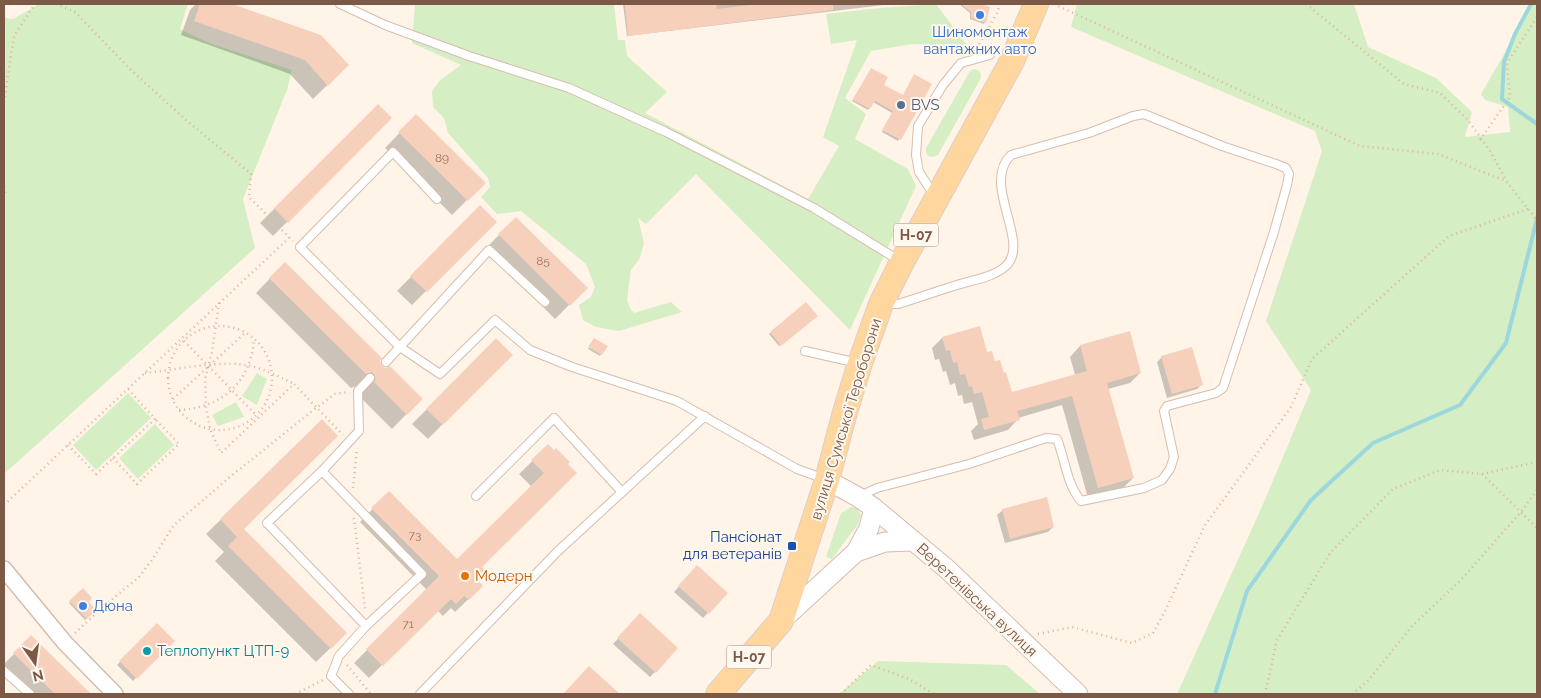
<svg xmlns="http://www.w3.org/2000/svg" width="1541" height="698" font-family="Raleway,sans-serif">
  <rect width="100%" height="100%" fill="#fff4e7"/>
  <path fill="#d6eec3" d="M39,4H188L180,29L209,43L292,70L287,90L243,199L255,248L4,474V18L13,19Z
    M415,4H614L618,40H625L627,56L667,92L645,113L808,199L839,146L823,137L857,40L831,44L826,14L880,8L936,4L968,47L913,44L871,51L845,98L866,114L855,139L908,169L916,186L850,330L696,174L646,224L638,218L644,243L640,258L631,270L627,300L630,308L634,313L671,302L682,312L619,331L596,327L583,320L579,305L591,297L595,287L586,264L521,211L497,214L481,197L490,187L488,178L448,133L444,118L433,107L432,91L440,80L461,65L412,43Z
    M1077,4H1354L1368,47L1436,78L1472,112L1465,137L1510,132L1508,107L1485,100L1481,94L1533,4H1537V694H1177L1264,502L1311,390L1266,321L1322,151L1315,131L1071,27Z
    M974,69L980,71L981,78L938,155C931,159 925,156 926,148L970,71Z
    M257,373L267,379L257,405L242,396Z
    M128,393L151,418L96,470L73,445Z
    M236,402L244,417L218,426L212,415Z
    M155,424L174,445L138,479L119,458Z
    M851,507L857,508L861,515L858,524L832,559L826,557L841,513Z
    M878,661L1006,665L1040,694H839Z"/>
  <path fill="#0003" d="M196,4H228L320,36L348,65L313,99L290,74L181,35L190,10Z
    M623,4H892L627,36Z
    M959,4H978L988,8L985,22L984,24L970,19V13Z
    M871,69L882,85L902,96L930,84L898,141L882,132L892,113L873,102L868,110L852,101Z
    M378,106L391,118L273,236L260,223Z
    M416,116L484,183L452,215L385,148Z
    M480,207L495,222L412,305L397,291Z
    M516,218L586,288L555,319L485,249Z
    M285,263L379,361L381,367L421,399L392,429L360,397V388L356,386L351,388L256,293Z
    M806,304L816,316L779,346L769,334Z
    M1129,333L1140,373L1130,383L1108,389L1133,478L1123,488L1088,498L1062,405L1018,418V419L1008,430L974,440L971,431L978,424L972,402L964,404L962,395L958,396L955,383L950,385L946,371L943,372L939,359L935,360L932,348L942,338L986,354L994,363L1011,393L1075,375L1070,357L1080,346Z
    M496,340L511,355L428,439L412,424Z
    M593,340L606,346L600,356L588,349Z
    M1162,357L1202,384L1197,389L1167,398L1157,362Z
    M322,421L242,529L346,633L316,662L215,561L224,552L206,534Z
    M548,446L568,462L480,567L477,581L482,586L455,612L451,608L443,616L437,610L369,678L354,663L427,590L360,522L389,492L457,561L532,487L519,474Z
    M1003,510L1053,527L1048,532L1005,543L997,515Z
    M697,566L727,593L703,618L674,592Z
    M83,590L87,602L95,610L85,620L69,603Z
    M635,620L655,672L650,677L613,644Z
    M157,625L173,641L133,681L117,665Z
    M31,637L89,694H26L4,672V664Z
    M589,668L618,694H564Z"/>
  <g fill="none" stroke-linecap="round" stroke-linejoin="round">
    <path stroke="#9dd7de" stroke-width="4" d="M1531,4L1515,34L1504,62L1502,99L1537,124
      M1215,694L1247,591L1311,500L1373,443L1460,405L1506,343L1537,219"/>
  </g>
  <path fill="#f7d0bb" d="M200,4H232L321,35L349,65L328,86L305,60L194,21Z
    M625,4H716L717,9L758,4H833V10L628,36Z
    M961,4H981L990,7L986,23L971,18V12Z
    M871,68L888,77L884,85L903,95L914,74L932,84L901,140L882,130L893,111L875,101L870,109L853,100Z
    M378,104L392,118L288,223L274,208Z
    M416,114L486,183L468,201L398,132Z
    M480,205L497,222L427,292L410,276Z
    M516,217L588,288L570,306L498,234Z
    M285,262L382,358L380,361L382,366L385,368L390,366L423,399L407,415L374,382L376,379L374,374L371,372L366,374L269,278Z
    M806,302L818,316L781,346L770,332Z
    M980,326L987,352L992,351L995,361L1000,360L1004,373L1006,372L1012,392L1087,371L1080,345L1130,331L1141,373L1107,383L1134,478L1098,488L1072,396L1017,411L1020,420L984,430L981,419L989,417L982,392L974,394L972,386L969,387L965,374L960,375L957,362L953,363L950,350L946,351L942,337Z
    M496,338L513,355L443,425L426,409Z
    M594,338L608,346L602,355L588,347Z
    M1192,347L1203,385L1172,394L1161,356Z
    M322,419L338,436L244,529L347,633L331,649L228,546L237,537L220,519Z
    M548,444L554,450L556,448L570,462L568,464L577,473L482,567L487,572L479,581L483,586L469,600L464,596L456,604L451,599L383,666L366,649L439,576L371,508L389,491L457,559L544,473L531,460Z
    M1047,497L1054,527L1010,539L1002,509Z
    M697,565L728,593L709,614L678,586Z
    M83,588L92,598L89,602L96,610L87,619L69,601Z
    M640,613L678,648L656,673L617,638Z
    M157,623L175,641L137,679L119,661Z
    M31,635L91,694H55L13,653Z
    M589,666L620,694H563Z"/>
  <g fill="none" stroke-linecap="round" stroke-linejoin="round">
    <g stroke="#d5bdad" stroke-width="10">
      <path id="service" d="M340,4L385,25L469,56L569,88L666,132L814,208L900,261
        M934,195L919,172L916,155L918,126L943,85L961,63L990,55
        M437,199L393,152L300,247L400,347L440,374L495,320L530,350L572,367L677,401L797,469L825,479
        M805,351L858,363
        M386,362L489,250L545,302
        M322,471L422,574L366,626
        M476,496L554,418L622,492
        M860,496L877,488L969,464L1046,438L1057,439C1065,459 1067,485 1081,501L1144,488L1162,480L1170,469L1174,457L1164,411L1167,406L1216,393L1223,388L1274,232L1287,185L1289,174L1286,168L1276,164L1222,146L1144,114L1133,116L1089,133L1011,155C981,184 1030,240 1007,265C995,277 973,280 957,285C937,291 918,298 898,304H885
        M4,671L30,694
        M349,694L331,676L339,656L366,626L267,523L322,471L359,431L358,391L370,378
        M420,694L558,551L705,416"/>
    </g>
    <g stroke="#d5bdad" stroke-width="18">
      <path id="minor" d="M4,569L65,643L115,694"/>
    </g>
    <g stroke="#d5bdad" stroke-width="21">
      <path id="tertiary" d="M827,480L858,497L874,508L947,569L1078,694
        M856,552L885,542L912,541
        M781,621L856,552L869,528L874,508"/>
    </g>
    <g stroke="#dad0cb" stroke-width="26">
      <path id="primary" d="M718,694L781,621L827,480L845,412L860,363L881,304L902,262L1012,61L1036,4"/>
    </g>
    <path stroke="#ddb39d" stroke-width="2.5" stroke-dasharray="1 4" stroke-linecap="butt" d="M56,4L75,12L131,70L186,120L251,174L249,197L293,241
      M1054,4L1360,146L1438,154L1506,181L1537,220
      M1306,4L1404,84L1440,93L1468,120L1490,151L1506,180
      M4,5L10,4
      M979,44L997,13L1000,4
      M4,102L14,36L35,4
      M1480,140L1510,97L1507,63L1537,17
      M4,182L5,193L4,195
      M219,303L212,352L205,379L206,407L210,429L221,453L294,384L343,435
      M168 378a52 52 0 1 1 104 0a52 52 0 1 1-104 0Z
      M184,341L257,416
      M145,373C176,370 222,359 251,366C266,370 280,377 294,384
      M173,399L245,333
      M179,410C222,408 251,382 254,339
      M68,445L96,474L155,419L128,389
      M113,458L137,484L179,444L155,419
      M1482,474L1537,528
      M353,488L357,448
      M4,505L289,238
      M354,518L365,609
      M75,633L104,606L139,577L152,560L173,526L231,476L316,408L335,394L348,392
      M1038,634L1072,627L1132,643L1153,633L1165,611L1205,525L1291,407L1312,359L1449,236L1528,209
      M347,665L371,694
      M295,694L323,680
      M841,694L871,665L909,679L934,694
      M1265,694L1277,640L1330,553L1393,489L1440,470L1482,474L1537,462
      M1352,694L1368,681L1412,626L1460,581L1521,512L1537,490"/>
    <use href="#service" stroke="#fff" stroke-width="8"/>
    <use href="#minor" stroke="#fff" stroke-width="15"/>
    <use href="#tertiary" stroke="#fff" stroke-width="19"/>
    <use href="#primary" stroke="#ffd69d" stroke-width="24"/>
  </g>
  <g fill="#3f7fe0" stroke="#fff8ef" stroke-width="2">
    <circle cx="980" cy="15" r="5"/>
    <circle cx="83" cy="606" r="5"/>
  </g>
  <circle fill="#5c6f8a" stroke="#fff8ef" stroke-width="2" cx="901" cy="105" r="5"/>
  <rect fill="#1a4fb4" stroke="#fff8ef" stroke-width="2" x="787" y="541" width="10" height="10" rx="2.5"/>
  <circle fill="#e8710a" stroke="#fff8ef" stroke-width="2" cx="465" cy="576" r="5"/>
  <circle fill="#0f9aa8" stroke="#fff8ef" stroke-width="2" cx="147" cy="651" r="5"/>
  <g text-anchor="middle" stroke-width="4" stroke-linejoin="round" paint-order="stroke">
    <g font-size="12" fill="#9b7664">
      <text x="442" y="162">89</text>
      <text x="543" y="265">85</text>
      <text x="415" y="539">73</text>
      <text x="408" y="628">71</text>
    </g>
    <g fill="#fff8ef" stroke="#a38879" stroke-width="1">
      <rect x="893.5" y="223.5" width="45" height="23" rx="4"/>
      <rect x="726.5" y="645.5" width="45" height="23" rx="4"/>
    </g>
    <g font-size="14" font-weight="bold" fill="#7c5847">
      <text x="916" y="240">Н-07</text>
      <text x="749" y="662">Н-07</text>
    </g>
    <g font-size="15" fill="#366cbe" stroke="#fff8ef">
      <text x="980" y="37">Шиномонтаж<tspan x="980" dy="17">вантажних авто</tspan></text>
      <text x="93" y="611" text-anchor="start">Дюна</text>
    </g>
    <g font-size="15" fill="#4e5e75" stroke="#fff8ef" text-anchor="start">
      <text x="911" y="110">BVS</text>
    </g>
    <g font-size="15" fill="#7c5847" stroke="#fff8ef">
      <text transform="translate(846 419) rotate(-73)" y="5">вулиця Сумської Тероборони</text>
      <text transform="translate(977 600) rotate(43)" y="5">Веретенівська вулиця</text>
    </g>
    <g font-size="15" fill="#164399" stroke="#fff8ef" text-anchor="end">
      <text x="782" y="542">Пансіонат<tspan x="782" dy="17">для ветеранів</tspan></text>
    </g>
    <g font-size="15" fill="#c56008" stroke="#fff8ef" text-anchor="start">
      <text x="475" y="581">Модерн</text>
    </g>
    <g font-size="15" fill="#0d838f" stroke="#fff8ef" text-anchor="start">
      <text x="157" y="656">Теплопункт ЦТП-9</text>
    </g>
  </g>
  <rect width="1541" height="698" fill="none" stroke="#7c5847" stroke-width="10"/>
  <g transform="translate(35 663) rotate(166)" stroke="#fff8ef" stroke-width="4" paint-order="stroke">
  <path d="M0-4L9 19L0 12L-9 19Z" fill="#7c5847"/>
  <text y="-8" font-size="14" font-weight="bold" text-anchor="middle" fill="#7c5847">N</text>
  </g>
</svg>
